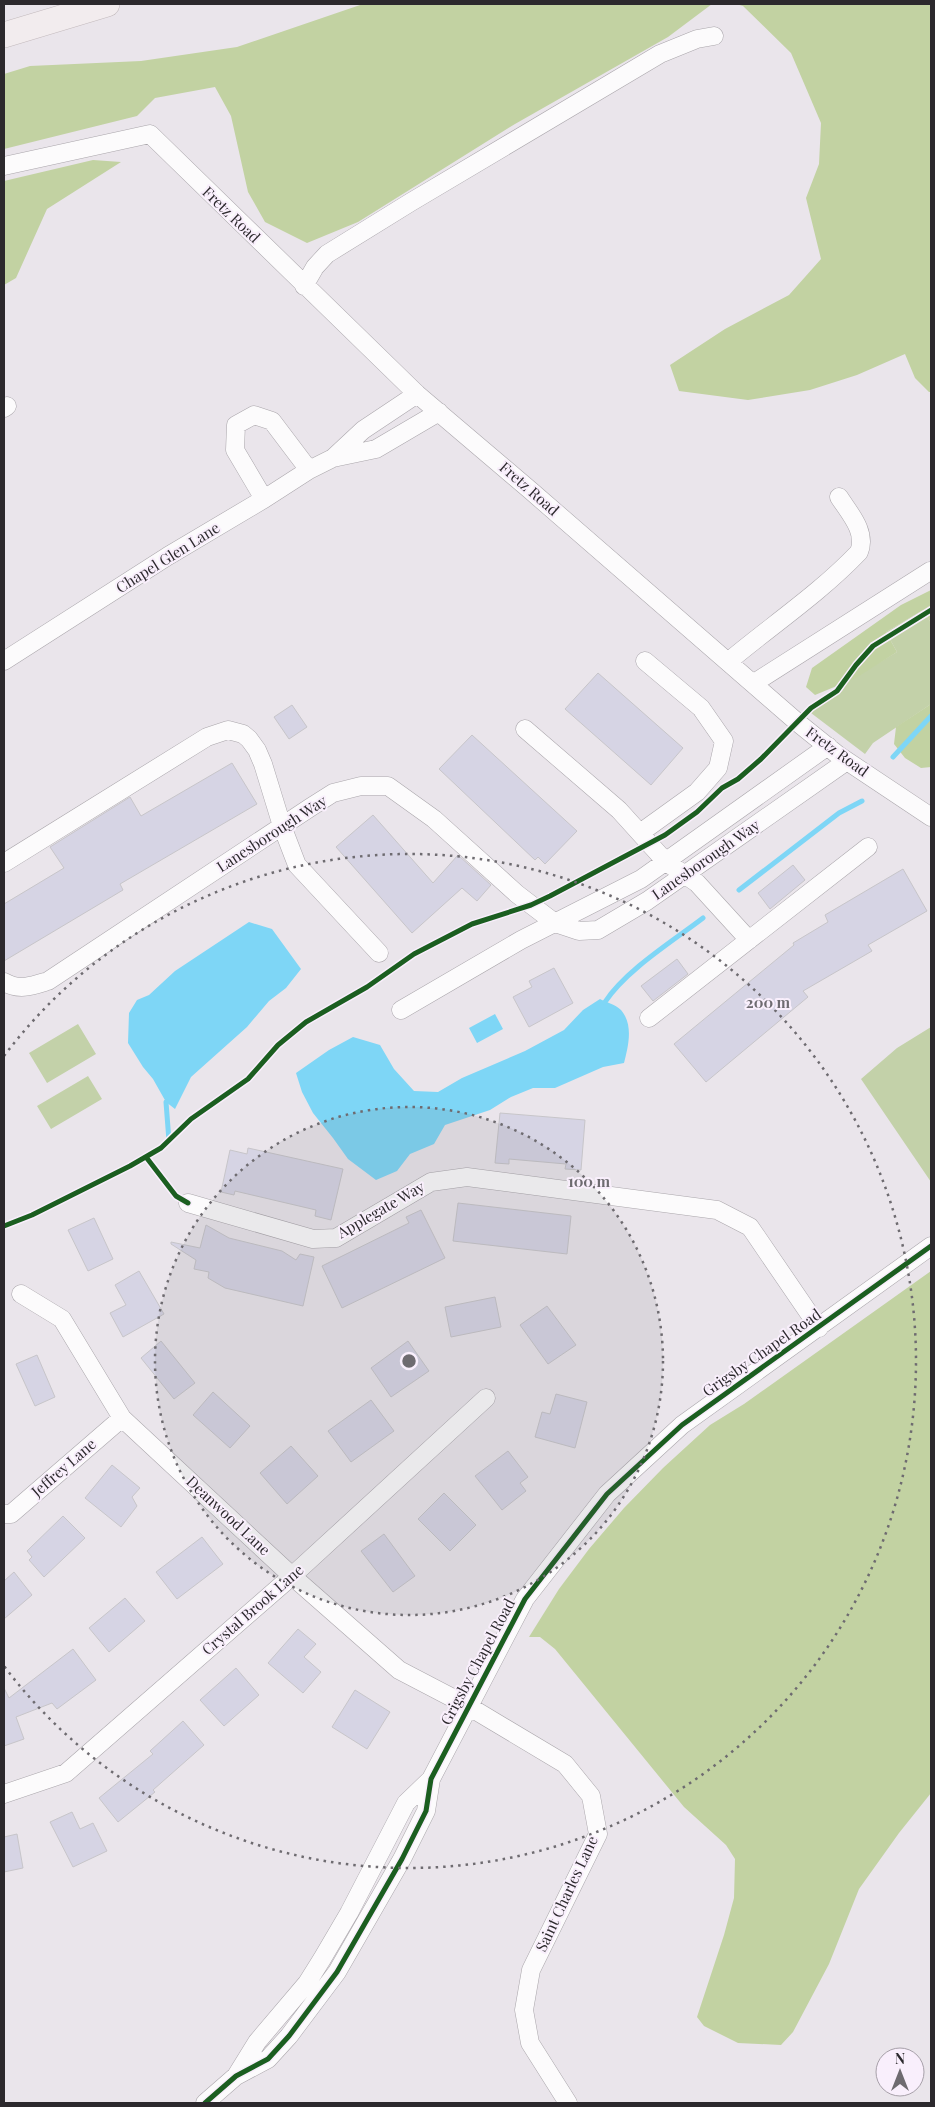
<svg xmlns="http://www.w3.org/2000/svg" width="935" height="2107" font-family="'Playfair Display',serif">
  <rect width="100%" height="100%" fill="#eae5eb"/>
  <path fill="#c3d1a9" d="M923,610L931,623V704L873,743L865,754L811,713L819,705L842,691L848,681L897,652L886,632Z
    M78,1024L96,1054L47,1083L29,1053Z
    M931,1027V1182L861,1079L897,1048Z
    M88,1076L102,1099L51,1129L37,1106Z"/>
  <path fill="#c2d2a2" d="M363,4H712L668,37L515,124L358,222L307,243L265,222L248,192L231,116L215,87L155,98L137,116L4,149V74L30,66L141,61L237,47Z
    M736,4H931V392H929L915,378L905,354L857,375L810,390L748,400L679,391L670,365L725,329L789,295L821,259L806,198L819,164L821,123L791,53L743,6Z
    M93,160L121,162L47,209L16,278L4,285V181Z
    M931,590V623L923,610L886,632L897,652L856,678L815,695L806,687L812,668L901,605Z
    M931,704V767L921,768L905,758L894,744L896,727Z
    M931,1271V1793L899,1833L859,1889L829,1964L793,2032L781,2045L738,2043L704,2026L697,2017L724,1935L734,1898L735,1859L726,1845L684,1807L555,1649L540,1637H529L559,1589L589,1549L624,1508L663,1468L710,1425L744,1404Z"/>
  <path fill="#7ed6f6" d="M249,922L272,929L301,969L286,988L269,1001L247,1027L191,1077L175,1109L166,1102L153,1079L143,1067L128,1043L129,1013L137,1000L149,995L175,971Z
    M600,999C606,1002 616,1005 621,1010C634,1025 628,1047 624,1063L603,1067L555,1088H533L511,1097L490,1110L445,1125L434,1144L410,1154L397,1171L376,1180L348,1159L333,1138L313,1113L302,1092L296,1073L329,1050L353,1037L380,1045L394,1069L414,1091L438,1092L462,1078L525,1051L564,1030L583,1010Z
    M495,1014L503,1029L477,1043L469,1028Z"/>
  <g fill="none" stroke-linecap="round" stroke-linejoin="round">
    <path stroke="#7ed6f6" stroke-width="5" d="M893,757L931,716
      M739,890L839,813L862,801
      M605,1002C626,970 673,941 703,918
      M166,1102L169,1141"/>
  </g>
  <path fill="#d6d4e4" stroke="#c7c5c9" d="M598,673L683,748L651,785L565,709Z
    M292,705L307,727L289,739L274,717Z
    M472,735L577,831L545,864L538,857L535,860L439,769Z
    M232,763L257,804L120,884L123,890L4,961V904L64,868L50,847L130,797L141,816Z
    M373,815L433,883L458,855L491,885L477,901L462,888L412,933L336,847Z
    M793,865L805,880L770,909L758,893Z
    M903,869L927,911L868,945L872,951L803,991L808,997L706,1082L674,1044L794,945L793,943L828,922L825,915Z
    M677,959L688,974L653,1001L641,986Z
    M554,968L573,1003L529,1027L513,997L532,987L529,981Z
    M500,1113L585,1120L581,1170L565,1169L566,1164L509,1159V1164L495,1163Z
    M248,1148L343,1169L331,1220L315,1216L316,1210L235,1191L234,1195L221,1192L230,1150L247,1154Z
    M458,1203L571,1216L567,1254L453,1241Z
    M421,1210L445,1258L342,1308L322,1266L409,1223L406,1217Z
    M94,1218L113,1259L88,1271L68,1230Z
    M206,1225L229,1238L282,1251L296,1260L300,1254L314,1257L303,1306L225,1288L208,1278L209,1272L194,1269L196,1260L171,1244V1242L200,1248Z
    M139,1271L164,1314L123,1337L110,1313L126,1305L115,1285Z
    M495,1297L501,1327L451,1337L445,1307Z
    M547,1306L576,1345L548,1364L520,1325Z
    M161,1341L195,1383L174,1399L141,1358Z
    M408,1341L429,1371L391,1397L371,1368Z
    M37,1355L55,1397L35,1406L16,1364Z
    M213,1392L250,1426L230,1448L193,1415Z
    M556,1394L587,1402L575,1448L535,1437L542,1412L550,1414Z
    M371,1400L394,1431L351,1462L328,1431Z
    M291,1446L318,1476L287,1504L260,1473Z
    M508,1451L528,1477L520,1483L526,1491L502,1510L475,1476Z
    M112,1465L140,1488L132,1497L137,1506L121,1527L85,1498Z
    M444,1493L476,1525L450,1551L418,1519Z
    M63,1516L85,1538L44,1577L29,1560L32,1557L27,1551Z
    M384,1534L415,1576L393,1592L361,1551Z
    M202,1537L223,1564L177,1599L156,1572Z
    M14,1572L32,1595L4,1619V1581Z
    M125,1598L145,1621L109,1652L89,1628Z
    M298,1629L316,1644L304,1657L321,1672L303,1693L268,1663Z
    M73,1649L96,1680L57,1709L52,1703L16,1717L24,1739L4,1746V1688L9,1698Z
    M236,1668L259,1695L224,1726L200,1700Z
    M355,1690L390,1712L367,1749L332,1727Z
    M183,1721L204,1745L153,1790L155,1792L118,1822L99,1798L153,1754L150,1751Z
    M72,1812L80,1829L93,1823L107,1851L73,1867L50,1822Z
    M17,1834L23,1868L4,1872V1837Z"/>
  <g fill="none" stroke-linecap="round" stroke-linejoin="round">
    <g stroke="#aaa6ab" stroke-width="19">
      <path id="minor" d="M4,166L150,134L417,394L530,490L797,722L838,755L931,817
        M304,286L315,267L327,254L411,202L660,54L697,39L714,36
        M4,408L7,406
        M333,458L376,449L439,412
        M264,499L235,450L236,425L254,415L272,421L309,470
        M4,661L168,556L264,499L309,470L333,458L363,430L417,394
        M729,661C772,625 820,593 859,552C867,532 850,514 839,497
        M754,683L930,571
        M525,729L619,810L666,862L697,883L749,940
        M640,833L697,792L718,768L724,741L701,708L645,661
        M4,863L207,737L228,730L243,734L249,739L257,750L263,764L282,826L297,865L379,953
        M4,982C19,991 32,986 48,981L311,807L333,793L361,786H388L434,819L517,894L555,923L579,931L598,930L647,901L847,761
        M401,1010L521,940L641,879L828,746
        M649,1018L868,847
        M188,1203L313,1239L336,1238L431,1182L467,1177L717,1210L750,1227L819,1328
        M21,1294L62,1319L122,1418L292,1576L399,1670L468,1706L565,1764L591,1796L598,1834L531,1970L524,2010L530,2043L568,2103
        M4,1514H11L122,1418
        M4,1794L66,1773L292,1576L486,1398
        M236,2076L257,2042L307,1983L322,1959L349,1913L406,1803L431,1779
        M205,2103L236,2076L268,2059L289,2036L337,1972L402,1859L426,1811L431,1779L525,1599L607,1494L682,1425L931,1246"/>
    </g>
    <g stroke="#c3babd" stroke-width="26">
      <path id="highway" d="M4,35L107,4"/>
    </g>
    <use href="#minor" stroke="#fcfbfc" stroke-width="18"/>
    <use href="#highway" stroke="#f2ecee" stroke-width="25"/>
    <g stroke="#f9effc" stroke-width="8">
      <path id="cycleway" d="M146,1157L176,1196L188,1203
        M4,1226L32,1215L130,1166L161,1148L191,1119L248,1079L278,1045L306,1022L367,987L414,954L472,924L531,905L550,896L665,835L697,812L722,788L738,779L761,759L811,708L837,691L856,665L873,646L931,610
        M205,2103L236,2076L268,2059L289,2036L337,1972L402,1859L426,1811L431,1779L525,1599L607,1494L682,1425L931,1246"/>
    </g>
    <use href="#cycleway" stroke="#1b5e20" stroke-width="5"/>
  </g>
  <circle cx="409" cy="1361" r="254" fill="#6e6b70" fill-opacity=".12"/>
  <g fill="none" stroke="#6e6b70" stroke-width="2.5" stroke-dasharray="2.5 5">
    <circle cx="409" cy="1361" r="254"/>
    <path d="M4 1056A507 507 0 1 1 4 1666"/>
  </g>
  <g text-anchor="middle" stroke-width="4" stroke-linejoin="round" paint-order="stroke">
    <g font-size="15" fill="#2c292d" stroke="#f9effc">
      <text transform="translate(231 215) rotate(44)" y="5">Fretz Road</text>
      <text transform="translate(529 489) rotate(41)" y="5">Fretz Road</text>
      <text transform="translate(168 558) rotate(-32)" y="5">Chapel Glen Lane</text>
      <text transform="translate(837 752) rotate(36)" y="5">Fretz Road</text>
      <text transform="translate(272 834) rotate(-33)" y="5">Lanesborough Way</text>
      <text transform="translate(706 860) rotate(-35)" y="5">Lanesborough Way</text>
      <text transform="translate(381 1210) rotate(-30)" y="5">Applegate Way</text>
      <text transform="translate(762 1353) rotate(-35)" y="5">Grigsby Chapel Road</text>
      <text transform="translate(64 1468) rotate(-41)" y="5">Jeffrey Lane</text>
      <text transform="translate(228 1516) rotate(43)" y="5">Deanwood Lane</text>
      <text transform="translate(253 1610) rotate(-41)" y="5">Crystal Brook Lane</text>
      <text transform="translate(478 1662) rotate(-62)" y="5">Grigsby Chapel Road</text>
      <text transform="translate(567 1894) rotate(-65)" y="5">Saint Charles Lane</text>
    </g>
  </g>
  <circle cx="409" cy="1361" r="8" fill="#6e6b70" stroke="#f9effc" stroke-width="2.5"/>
  <g font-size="15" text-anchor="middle" font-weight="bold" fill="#6e6b70" stroke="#f9effc" stroke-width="4" stroke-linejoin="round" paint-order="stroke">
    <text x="768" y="1008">200 m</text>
    <text x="589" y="1187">100 m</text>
  </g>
  <rect width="935" height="2107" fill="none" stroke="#2c292d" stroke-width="10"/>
  <g transform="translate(900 2072)"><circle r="24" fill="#f9effc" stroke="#a7a0a9"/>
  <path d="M0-4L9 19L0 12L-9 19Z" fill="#6e6b70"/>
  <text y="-8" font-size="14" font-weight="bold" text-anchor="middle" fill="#2c292d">N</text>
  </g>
</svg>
